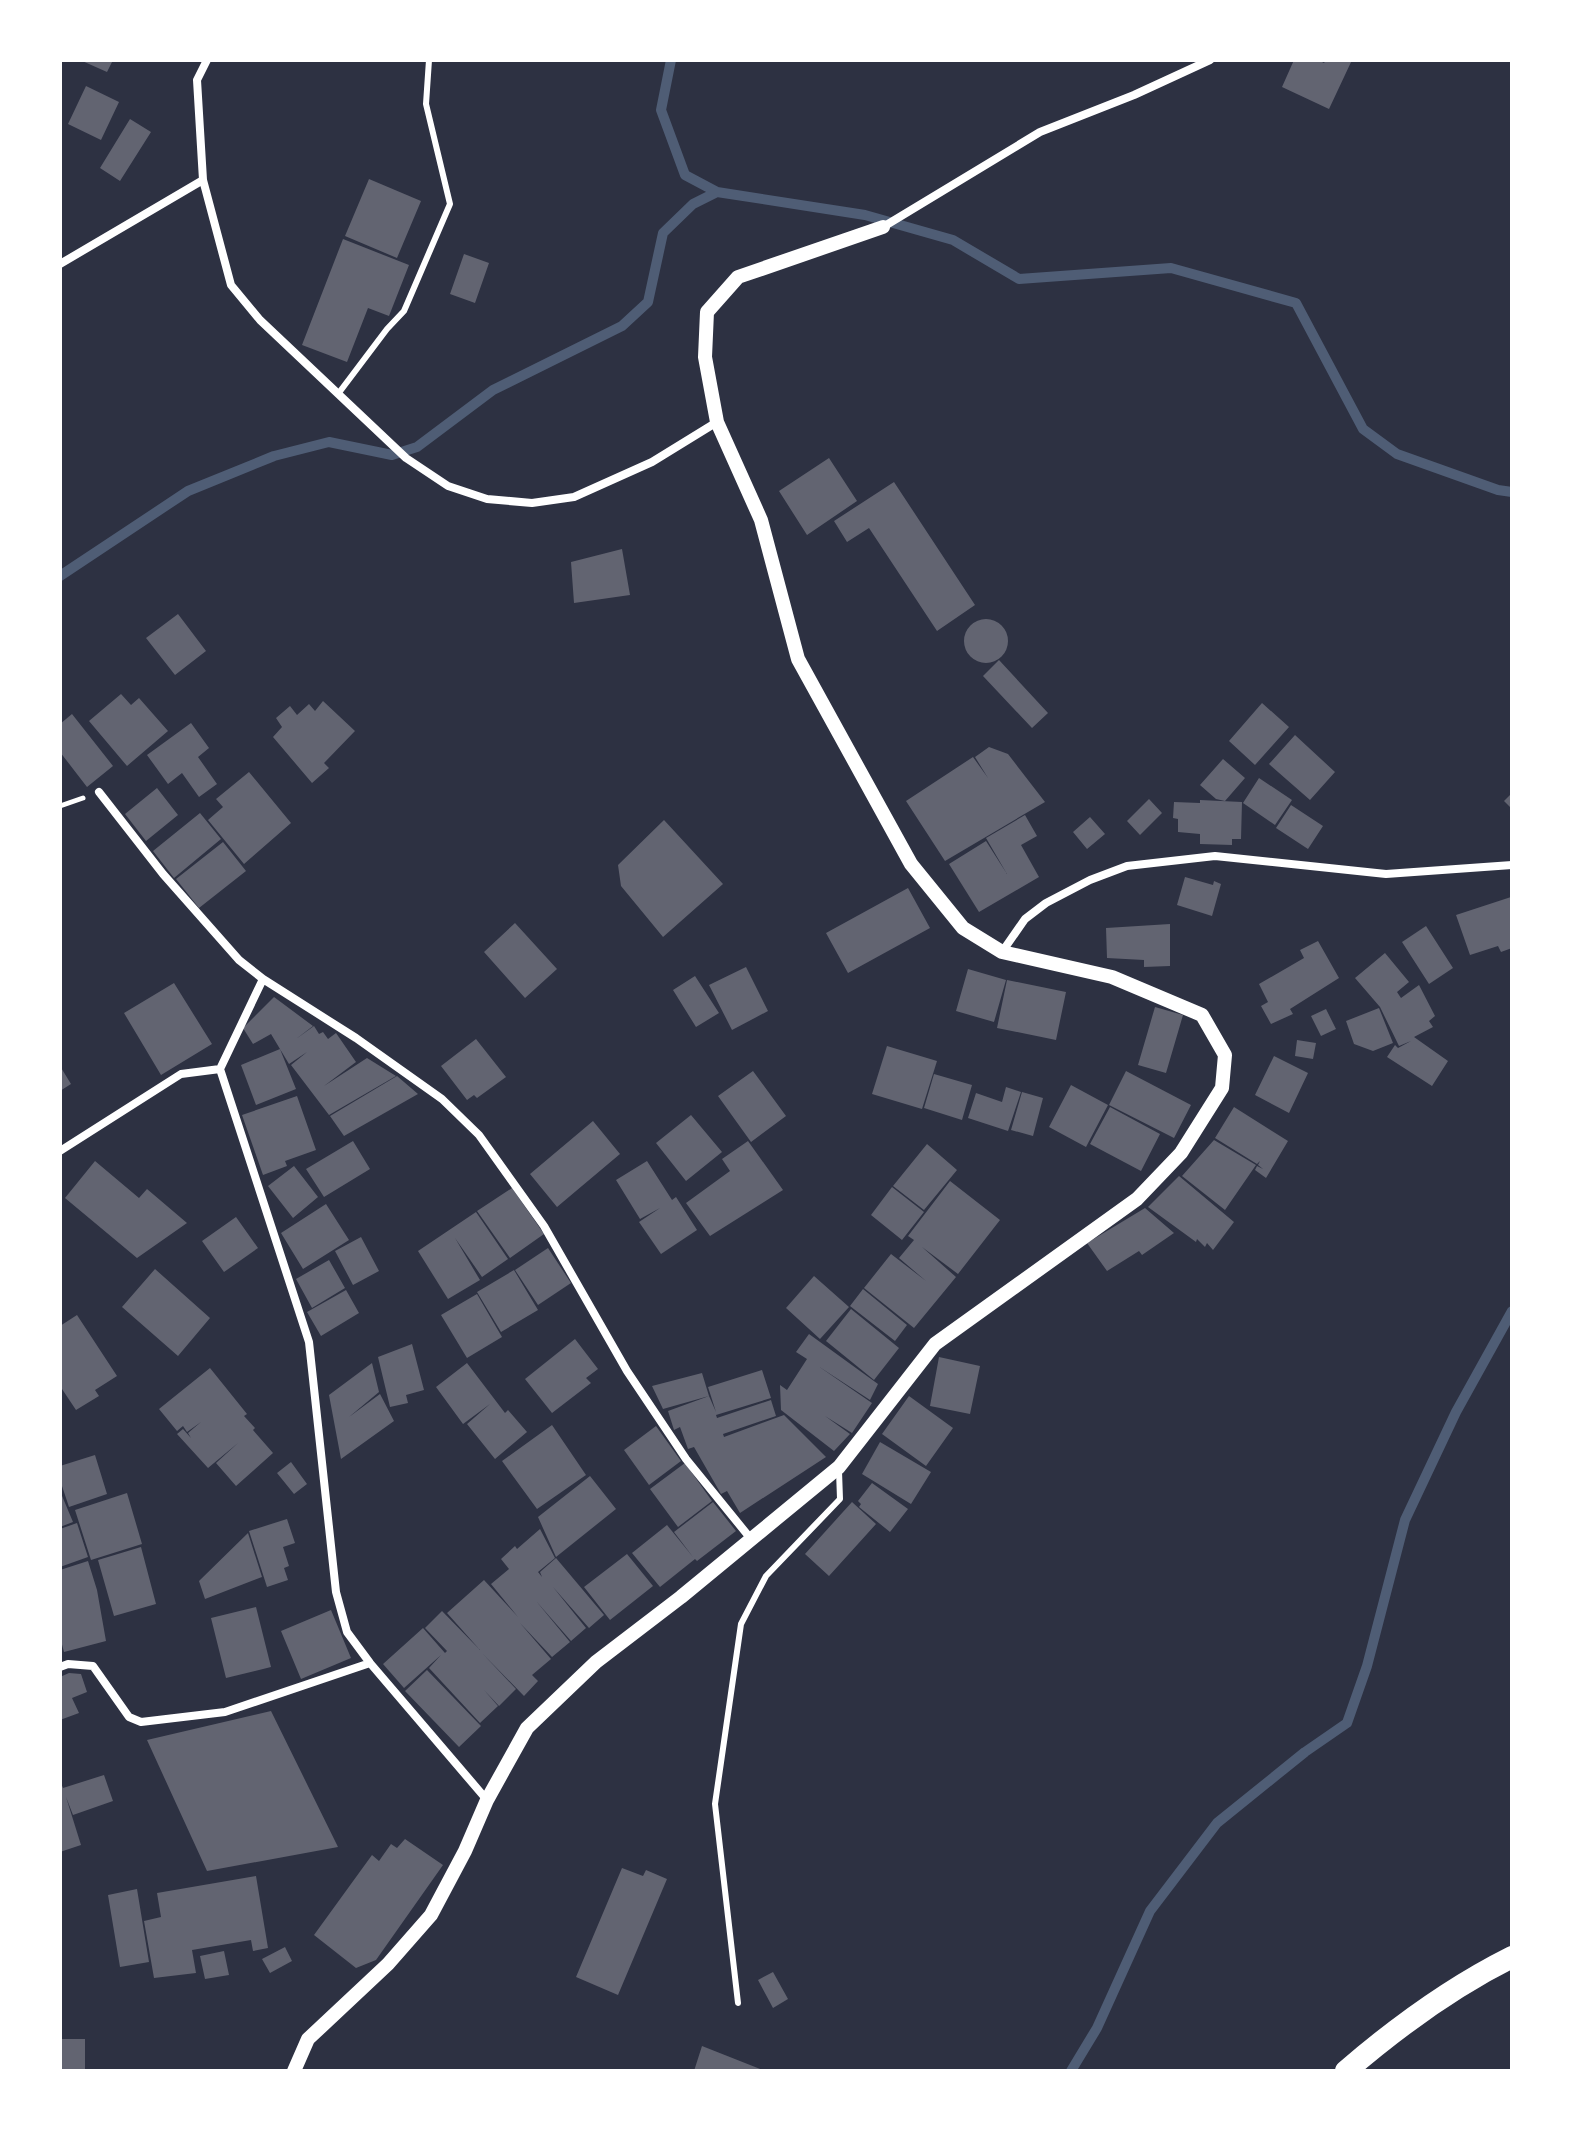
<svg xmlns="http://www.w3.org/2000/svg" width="1572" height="2131" font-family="'IBM Plex Serif',serif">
  <rect width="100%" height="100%" fill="#2d3142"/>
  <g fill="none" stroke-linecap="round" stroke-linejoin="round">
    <path stroke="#4f5d75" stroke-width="10" d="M671,60L661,110L685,175L717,192
      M60,576L188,491L274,456L329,442L392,455L417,447L493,390L622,326L648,302L663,233L693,204L717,192L865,215L953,240L1019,279L1171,268L1296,303L1363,429L1397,454L1498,490L1512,492
      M1071,2071L1097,2028L1150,1911L1217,1823L1305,1752L1347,1723L1367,1666L1405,1520L1456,1412L1512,1311"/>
  </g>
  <path fill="#626471" d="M80,60H113L107,72Z
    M1294,60H1318L1324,63L1326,60H1352L1329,109L1282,87Z
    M86,86L119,102L101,140L68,124Z
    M130,119L151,132L120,181L100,168Z
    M369,179L421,201L397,258L345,236Z
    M343,239L409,265L389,316L368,308L347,362L302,345Z
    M464,254L489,263L475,303L450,294Z
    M829,458L857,501L807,535L779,491Z
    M894,482L975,605L937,631L869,528L847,542L834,521Z
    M622,549L630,595L574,603L571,562Z
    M178,614L206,651L175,675L146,638Z
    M964 641a22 22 0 1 1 44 0a22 22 0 1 1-44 0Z
    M999,660L1048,713L1032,728L983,676Z
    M121,694L131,705L139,698L168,731L127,766L89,721Z
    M323,701L355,731L324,763L329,768L312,783L273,737L282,727L276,718L290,706L297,715L309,704L315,711Z
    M1262,703L1289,727L1255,765L1229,741Z
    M72,714L113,766L87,787L60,752V724Z
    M191,723L209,748L198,757L217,784L199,797L182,773L168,784L147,755Z
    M1295,735L1335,772L1310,800L1269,764Z
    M989,747L1008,754L1045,802L945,861L906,801L973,757L988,778L975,757Z
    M1223,759L1245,778L1225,801L1216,799L1200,785Z
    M249,772L291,823L244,864L208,820L223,807L216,799Z
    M1259,778L1292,800L1275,825L1243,803Z
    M157,788L178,815L146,841L125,814Z
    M1512,793V809L1504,801Z
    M1149,799L1162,813L1140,835L1127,821Z
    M1200,800L1242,802L1241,839H1232V845L1200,844V834L1178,832V819L1173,818L1174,802L1200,803Z
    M1291,805L1323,826L1308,849L1276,828Z
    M200,813L221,839L174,878L153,851Z
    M1025,815L1037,836L1021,845L1039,877L979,912L949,864L986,841L1007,874L986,838Z
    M1090,817L1105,834L1087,849L1073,832Z
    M664,820L723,884L663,937L621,886L618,865Z
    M223,842L246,871L199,908L176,879Z
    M1185,877L1213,885L1214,881L1221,884L1212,916L1177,905Z
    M908,888L930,928L848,973L826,933Z
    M1511,897L1512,948L1501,952L1498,946L1470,955L1456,915Z
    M515,923L557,969L525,998L484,952Z
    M1170,924V966L1144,967V960L1107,958L1106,928Z
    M1426,926L1453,968L1429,984L1402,942Z
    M1318,941L1339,978L1290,1009L1293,1014L1271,1024L1261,1006L1268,1002L1259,984L1304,958L1300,950Z
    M1385,953L1409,982L1397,992L1401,998L1419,985L1435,1016L1429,1021L1433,1027L1414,1037L1448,1061L1432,1086L1387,1057L1395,1045L1398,1048L1411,1041L1399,1046L1380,1007L1355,978Z
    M746,967L768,1011L732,1030L709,985Z
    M968,969L1006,980L994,1022L956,1011Z
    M695,976L719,1013L696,1027L673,990Z
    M1007,980L1066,992L1056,1040L997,1028Z
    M174,983L212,1044L161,1075L124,1013Z
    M274,997L313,1026L296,1039L314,1026L319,1034L323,1032L328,1039L336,1033L356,1062L324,1086L367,1058L396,1076L329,1115L291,1065L307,1052L289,1064L271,1034L253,1044L243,1028Z
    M1155,1007L1183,1015L1166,1073L1138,1065Z
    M1379,1008L1393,1043L1373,1051L1354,1044L1346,1021Z
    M1326,1009L1336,1029L1321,1036L1311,1016Z
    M476,1039L506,1077L477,1098L474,1095L467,1100L441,1066Z
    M1297,1040L1316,1043L1313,1059L1295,1056Z
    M887,1046L937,1061L922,1109L872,1094Z
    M280,1049L296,1089L256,1105L241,1065Z
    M1274,1056L1308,1073L1289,1113L1255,1095Z
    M60,1066L71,1084L60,1091Z
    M753,1071L786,1116L751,1142L718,1096Z
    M1126,1071L1191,1105L1174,1138L1109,1105Z
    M934,1074L972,1085L962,1120L924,1108Z
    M397,1076L418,1094L344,1136L330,1116Z
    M1071,1085L1108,1105L1086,1147L1049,1127Z
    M1006,1087L1021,1092L1008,1131L968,1118L976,1093L1002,1102Z
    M1022,1092L1043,1098L1033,1136L1011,1130Z
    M297,1096L316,1150L285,1161L287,1166L263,1175L242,1115Z
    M1110,1107L1160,1134L1141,1171L1090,1144Z
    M1234,1107L1288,1141L1266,1178L1255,1170L1257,1166L1263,1169L1258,1165L1260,1161L1257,1164L1215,1138Z
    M691,1115L722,1152L686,1181L656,1143Z
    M593,1121L620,1154L557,1207L530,1174Z
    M1214,1140L1256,1165L1225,1210L1182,1176Z
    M353,1141L370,1169L324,1197L306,1169Z
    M748,1141L783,1190L710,1236L686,1203L730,1171L722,1159Z
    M927,1144L957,1170L924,1210L893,1186Z
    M95,1161L139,1198L147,1189L187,1223L137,1258L65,1198Z
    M647,1161L672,1200L676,1197L697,1230L661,1254L639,1222L660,1208L640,1219L616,1180Z
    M294,1166L318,1197L293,1218L268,1186Z
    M1179,1176L1234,1222L1213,1250L1207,1243L1205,1247L1197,1239L1196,1242L1148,1207Z
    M950,1181L1000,1220L958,1274L922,1247L956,1277L914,1328L864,1288L891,1254L926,1281L899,1258L914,1240L908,1236Z
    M892,1187L924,1212L902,1240L871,1215Z
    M512,1188L544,1234L510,1258L477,1211Z
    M326,1204L349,1240L303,1269L281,1233Z
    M1145,1208L1174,1233L1142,1255L1139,1251L1107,1271L1087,1243Z
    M476,1212L508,1259L482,1277L455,1238L480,1280L448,1299L418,1251Z
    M236,1217L258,1248L224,1272L202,1241Z
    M361,1237L379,1271L353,1285L335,1251Z
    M548,1248L571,1283L538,1305L515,1270Z
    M329,1260L345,1288L312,1308L296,1279Z
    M155,1269L210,1318L178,1356L122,1307Z
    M514,1270L538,1310L501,1332L477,1292Z
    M814,1276L849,1307L820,1339L786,1308Z
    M863,1289L907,1325L895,1341L850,1306Z
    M346,1290L359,1313L321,1336L307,1312Z
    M477,1294L502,1337L467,1358L441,1315Z
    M851,1309L899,1348L874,1380L826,1341Z
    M77,1315L117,1376L95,1390L99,1396L76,1410L60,1386V1326Z
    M809,1334L878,1384L870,1400L818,1366L872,1403L852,1433L825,1416L850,1434L834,1451L781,1410L780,1385L787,1390L807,1359L796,1352Z
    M575,1339L598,1369L586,1378L591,1383L552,1413L525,1379Z
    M412,1344L424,1390L406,1395L408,1403L390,1407L378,1357Z
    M939,1357L980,1366L970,1414L930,1406Z
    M372,1363L379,1392L349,1417L380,1394L394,1421L341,1459L329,1395Z
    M467,1363L505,1413L508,1410L527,1432L495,1459L467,1424L490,1404L463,1424L436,1387Z
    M210,1368L247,1414L244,1416L255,1428L253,1430L273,1453L236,1486L216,1463L238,1443L208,1468L177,1434L183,1429L191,1438L188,1433L201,1422L187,1432L183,1426L177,1431L159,1409Z
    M762,1370L771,1398L716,1415L717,1418L771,1400L776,1416L723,1434L724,1437L784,1415L826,1457L740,1513L727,1491L721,1494L694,1447L688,1449L680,1427L674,1430L668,1411L709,1396L716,1412L708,1387Z
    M702,1373L709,1396L663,1409L652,1386Z
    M909,1396L953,1428L926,1466L882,1434Z
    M552,1425L586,1475L537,1509L502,1461Z
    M656,1426L681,1461L649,1485L624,1450Z
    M880,1442L931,1472L911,1504L862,1474Z
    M95,1455L107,1494L69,1507L60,1480V1466Z
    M291,1462L307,1484L294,1494L277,1473Z
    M685,1463L712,1501L678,1527L650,1489Z
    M590,1476L616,1509L556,1557L538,1517Z
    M872,1483L908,1509L890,1532L859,1507L861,1504L858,1501Z
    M60,1491L73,1522L60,1527Z
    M127,1493L142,1544L91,1560L75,1510Z
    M713,1502L736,1531L697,1561L695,1559L660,1587L632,1553L667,1525L693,1557L674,1532Z
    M852,1502L876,1524L829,1576L805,1554Z
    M287,1519L295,1543L283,1547L289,1566L284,1568L288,1580L267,1587L249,1531Z
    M77,1523L88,1557L60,1567V1529Z
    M540,1529L555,1558L538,1572L542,1577L540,1572L556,1558L604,1615L589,1628L553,1587L586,1628L571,1641L536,1601L570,1642L552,1657L520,1623L551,1659L532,1675L538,1681L524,1696L482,1653L516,1689L499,1706L484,1690L498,1706L480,1723L429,1668L441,1655L404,1688L383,1664L423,1628L445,1653L447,1651L425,1628L442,1611L480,1650L447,1613L484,1580L518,1617L491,1584L509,1569L501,1559L515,1546L517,1549Z
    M248,1533L262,1577L205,1599L199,1581Z
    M141,1547L156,1604L114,1616L98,1560Z
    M627,1554L653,1586L610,1620L584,1587Z
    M88,1561L97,1590L106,1641L64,1652L60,1637V1570Z
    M256,1607L271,1667L226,1678L211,1618Z
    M331,1610L351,1658L301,1679L281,1631Z
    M427,1670L481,1726L459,1747L405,1691Z
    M69,1673L81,1674L87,1692L72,1698L79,1713L60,1720V1677Z
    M271,1711L338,1847L207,1871L147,1740Z
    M104,1775L113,1801L73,1815L66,1797L81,1845L60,1852V1781L63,1788Z
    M405,1839L443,1865L376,1960L356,1968L314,1935L372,1855L379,1861L391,1844L397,1848Z
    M622,1868L643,1876L646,1870L667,1879L618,1995L576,1977Z
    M256,1876L268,1948L253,1951L251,1940L192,1950L196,1973L154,1978L144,1921L161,1917L157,1893Z
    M137,1889L149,1962L120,1967L108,1895Z
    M285,1947L292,1961L270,1973L262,1959Z
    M224,1951L229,1975L205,1979L200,1956Z
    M773,1972L788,1999L773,2008L758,1980Z
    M60,2039H85V2071H60Z
    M702,2046L765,2071H694Z"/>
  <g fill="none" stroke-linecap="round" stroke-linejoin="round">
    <path stroke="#fff" stroke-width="5" d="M60,806L83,798"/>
    <path stroke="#fff" stroke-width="6" d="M338,394L387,329L404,311L450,204L426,104L429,60
      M738,2003L715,1804L741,1624L766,1576L840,1499L839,1471"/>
    <path stroke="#fff" stroke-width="8" d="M207,60L197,80L203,180L231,285L260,320L406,458L448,486L487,499L532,503L574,497L652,462L717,422
      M883,227L1040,132L1134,95L1210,60
      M60,264L203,180
      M99,792L163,874L239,960L263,979L356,1038L442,1099L479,1135L544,1226L627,1371L686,1459L751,1539
      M1002,952L1025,919L1046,903L1090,880L1127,866L1215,856L1386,874L1512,865
      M220,1069L309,1342L336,1592L347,1632L370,1663L487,1800
      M60,1151L181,1074L220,1069L263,979
      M60,1667L68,1664L93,1666L129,1717L141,1722L225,1712L370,1663"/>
    <path stroke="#fff" stroke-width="14" d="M294,2071L308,2039L388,1964L431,1915L465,1851L487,1800L527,1728L596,1662L681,1597L839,1467L935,1344L1137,1199L1181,1153L1222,1088L1225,1055L1202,1015L1112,977L1002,952L963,928L911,864L798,659L761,520L717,422L705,357L707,312L738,277L883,227"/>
    <path stroke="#fff" stroke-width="22" d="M1346,2071C1397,2027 1452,1987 1512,1957"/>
  </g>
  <rect width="1572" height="2131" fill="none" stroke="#ffffff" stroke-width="124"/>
</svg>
